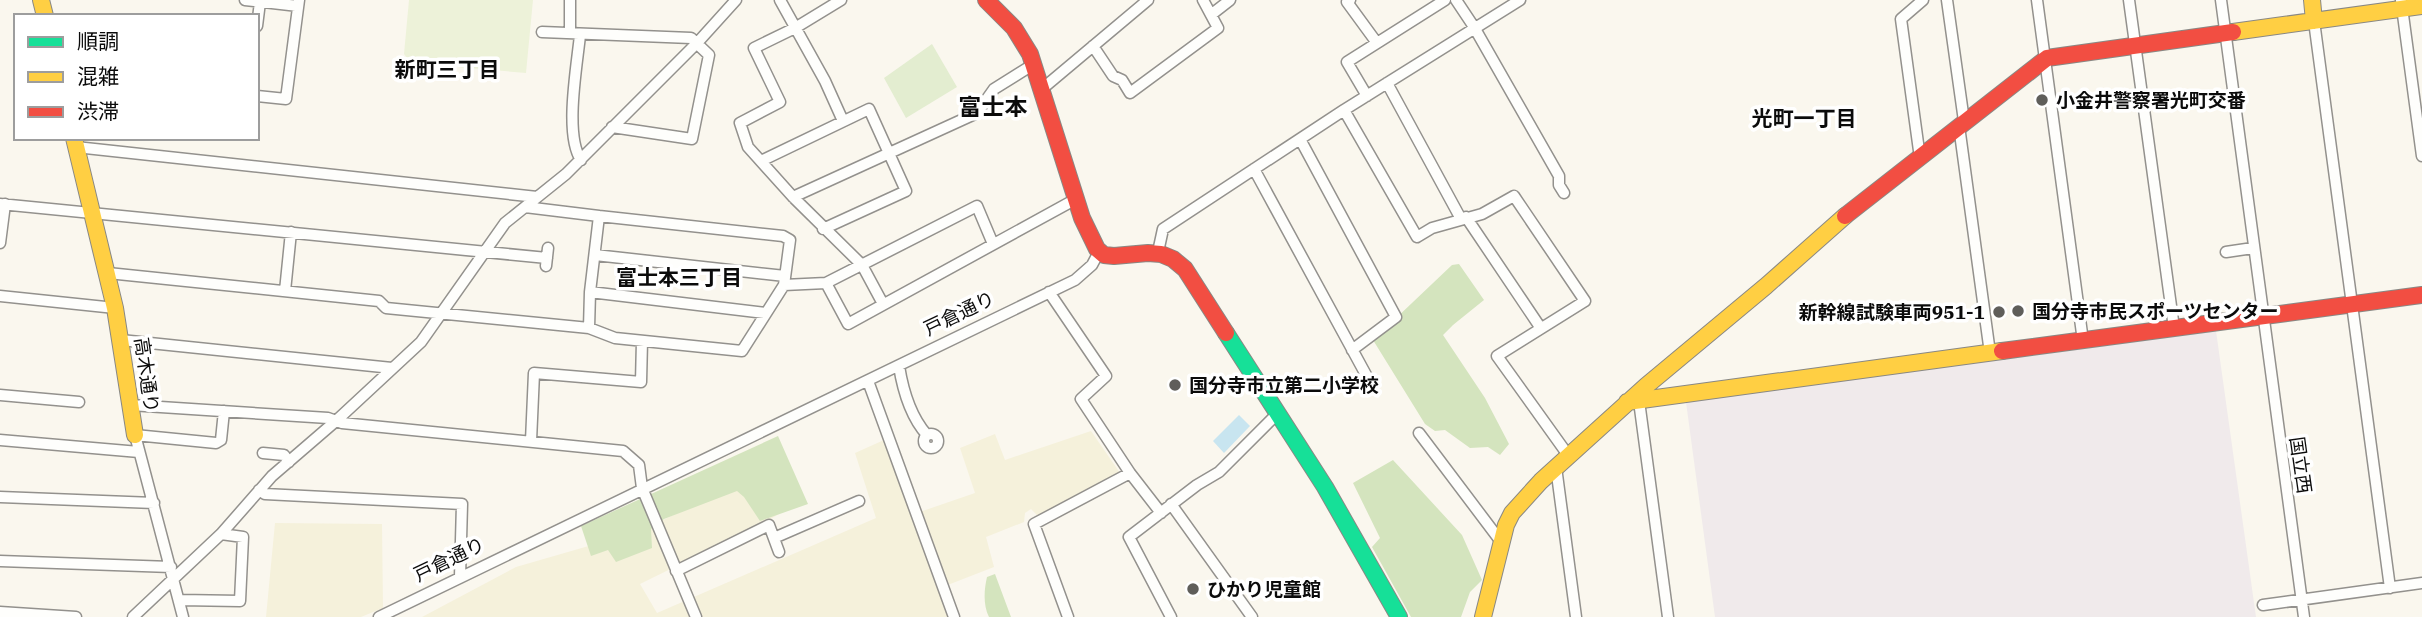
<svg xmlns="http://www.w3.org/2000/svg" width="2422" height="617" font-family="'IBM Plex Serif','Noto Sans JP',serif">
  <rect width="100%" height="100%" fill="#faf7ee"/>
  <path fill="#f0eaeb" d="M2216,331L2256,617H1715L1686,402Z"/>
  <path fill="#f5f1db" d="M1091,431L1120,473L1038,516L1031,509L1025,513L1024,522L986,537L994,567L940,588L949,617H422L516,567L637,532L788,462L802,500L764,523L640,584L657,613L876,518L855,453L884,440L911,515L975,493L960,448L995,434L1005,460Z
    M275,523L382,524L383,608L361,617H266Z"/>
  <path fill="#e3edd0" d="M932,44L957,87L906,118L884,78Z"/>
  <path fill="#d4e4be" d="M1459,264L1484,300L1453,325L1443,335L1485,398L1509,444L1500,455L1488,447L1470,448L1445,430L1435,431L1425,424L1373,340L1452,265Z
    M778,436L808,504L760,521L744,497L737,491L664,519L651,529L652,548L616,562L608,550L591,556L581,526Z
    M1393,460L1462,535L1482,580L1470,592L1461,617H1411L1372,547L1380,538L1353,483Z
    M995,574L1011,617H989C983,605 984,590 987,577Z"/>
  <path fill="#edf2d9" d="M409,0H533L526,73L411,63L404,54Z"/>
  <path fill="#c8e5f0" d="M1239,415L1250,426L1224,453L1213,441Z"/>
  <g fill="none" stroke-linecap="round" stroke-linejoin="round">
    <g stroke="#93918d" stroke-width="13">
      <path id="street" d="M245,0L298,6
        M780,0L825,81L843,121
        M841,0L795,28L754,48L780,102L740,123L748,147L793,197L862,265L883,304
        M1350,0L1347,2L1377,43
        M1456,0L1474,27L1559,176V185L1564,193
        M1947,0L1964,121
        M2037,0L2083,341
        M2129,0L2174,328
        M2221,0L2304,617
        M2401,0L2422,156
        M1212,14L1230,0
        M2314,21L2390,588
        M257,26L260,2
        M542,32L691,38L709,55L692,139L612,127
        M570,33V0
        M580,35C577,66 564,135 581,160
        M1093,46L1113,76L1122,80L1130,93L1218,28L1203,0
        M1387,83L1461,219
        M1042,89L1148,0
        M257,96L286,99L299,0
        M1367,96L1347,62L1445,0
        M1344,110L1417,237L1432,228L1482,214L1514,196L1585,301L1497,356L1568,455
        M1959,126L1990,353
        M1300,139L1396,317L1352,350
        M76,147L537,197
        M1920,158L1901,19L1923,0
        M761,161L869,109L906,191L823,229
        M1254,169L1371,384
        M793,197L977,113L994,89L1034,64
        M0,204L547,258
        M525,207L599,216L590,292L589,328
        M1466,217L1540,327
        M0,243L5,204
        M1158,252L1163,229L1344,110L1520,0
        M2226,252L2253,248
        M595,255L785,276
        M546,266L548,248
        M108,273L379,301L386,308L589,328L615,338L742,351L784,285L790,240L783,236L599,216
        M826,283L848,324L1076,199
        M784,285L826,283L977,206L993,244
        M285,291L291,232
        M590,292L765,313
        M1049,292L1106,376L1081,399L1130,473L1161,513
        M0,296L115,308
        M121,340L392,368
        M899,366C903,391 910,416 927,435
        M868,381L954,617
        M0,395L79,402
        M1639,401L1668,617
        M130,405L328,418L342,423L623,451L639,465L642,488L696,617
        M1419,433L1502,543
        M924 441a7 7 0 1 1 14 0a7 7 0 1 1-14 0Z
        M0,440L139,452
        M531,441L534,373L641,382L642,341
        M263,453L284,455L289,462
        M1556,467L1576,617
        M259,490L265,494L462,504L460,577
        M0,497L154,503
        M1171,504L1252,617
        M774,538L859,501
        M0,561L171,567
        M676,571L769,525L779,552
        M180,600L240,601L243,537L221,534
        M2263,605L2422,583
        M0,612L76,617
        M133,617L221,534L272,476L337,420L421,342L505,223L566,174L698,42L736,0
        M183,617L135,435L216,443L221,440L224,411
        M379,617L1075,280L1092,265L1099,252
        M1068,617L1034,524L1130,473
        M1171,617L1129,537L1197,485L1219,472L1277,414"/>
    </g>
    <g stroke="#898884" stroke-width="18">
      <path id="fast" d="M1226,333L1325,487L1399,617"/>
    </g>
    <g stroke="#898884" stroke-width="18">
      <path id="slow" d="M41,0L45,16
        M2312,0L2314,21
        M2233,32L2422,6
        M74,138L115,308L135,435
        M1627,402L2002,351
        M1483,617L1506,525L1512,513L1541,481L1646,386L1766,286L1845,216"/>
    </g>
    <g stroke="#898884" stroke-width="18">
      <path id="jam" d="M986,0L1014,28L1030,54L1082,218L1097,249L1104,255L1114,256L1148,253L1161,254L1173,259L1185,269L1226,333
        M1845,216L2047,58L2233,32
        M2002,351L2422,295"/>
    </g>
    <use href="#street" stroke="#fefefc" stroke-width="10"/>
    <use href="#fast" stroke="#16e098" stroke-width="16"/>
    <use href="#slow" stroke="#ffcf43" stroke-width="16"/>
    <use href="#jam" stroke="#f24e42" stroke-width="16"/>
  </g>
  <g fill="#5f5e5a" stroke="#fff" stroke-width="2.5">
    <circle cx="2042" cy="100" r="7"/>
    <circle cx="2018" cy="311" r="7"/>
    <circle cx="1999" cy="312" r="7"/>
    <circle cx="1175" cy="385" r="7"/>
    <circle cx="1193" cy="589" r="7"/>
  </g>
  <g text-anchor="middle" stroke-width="7" stroke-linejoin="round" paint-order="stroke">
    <g font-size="19" font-weight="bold" fill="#0b0b0b" stroke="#fff" text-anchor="start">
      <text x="2056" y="107">小金井警察署光町交番</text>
      <text x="2032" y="318">国分寺市民スポーツセンター</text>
      <text x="1985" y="319" text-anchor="end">新幹線試験車両951-1</text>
      <text x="1189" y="392">国分寺市立第二小学校</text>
      <text x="1207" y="596">ひかり児童館</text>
    </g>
    <g font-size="19" fill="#0b0b0b" stroke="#fff">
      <text transform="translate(959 313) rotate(-26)" y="7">戸倉通り</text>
      <text transform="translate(147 375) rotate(82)" y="7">高木通り</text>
      <text transform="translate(2301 465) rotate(82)" y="7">国立西</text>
      <text transform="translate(449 559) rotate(-26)" y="7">戸倉通り</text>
    </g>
    <g font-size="21" font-weight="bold" fill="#0b0b0b" stroke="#fff">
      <text x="447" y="77">新町三丁目</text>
      <text x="1804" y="126">光町一丁目</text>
      <text x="679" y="285">富士本三丁目</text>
    </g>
    <g font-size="23" font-weight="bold" fill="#0b0b0b" stroke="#fff">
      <text x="993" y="115">富士本</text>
    </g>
  </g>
  <rect x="14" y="14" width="245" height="126" fill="#ffffff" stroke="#9d9d9d" stroke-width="2"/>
  <rect x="28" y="37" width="35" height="10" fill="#16e098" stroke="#9d9d9d" stroke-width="2"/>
  <text x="77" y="49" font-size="21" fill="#0b0b0b">順調</text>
  <rect x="28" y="72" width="35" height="10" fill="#ffcf43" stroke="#9d9d9d" stroke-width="2"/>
  <text x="77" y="84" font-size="21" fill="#0b0b0b">混雑</text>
  <rect x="28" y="107" width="35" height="10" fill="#f24e42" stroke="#9d9d9d" stroke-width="2"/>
  <text x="77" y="119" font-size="21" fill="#0b0b0b">渋滞</text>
</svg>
